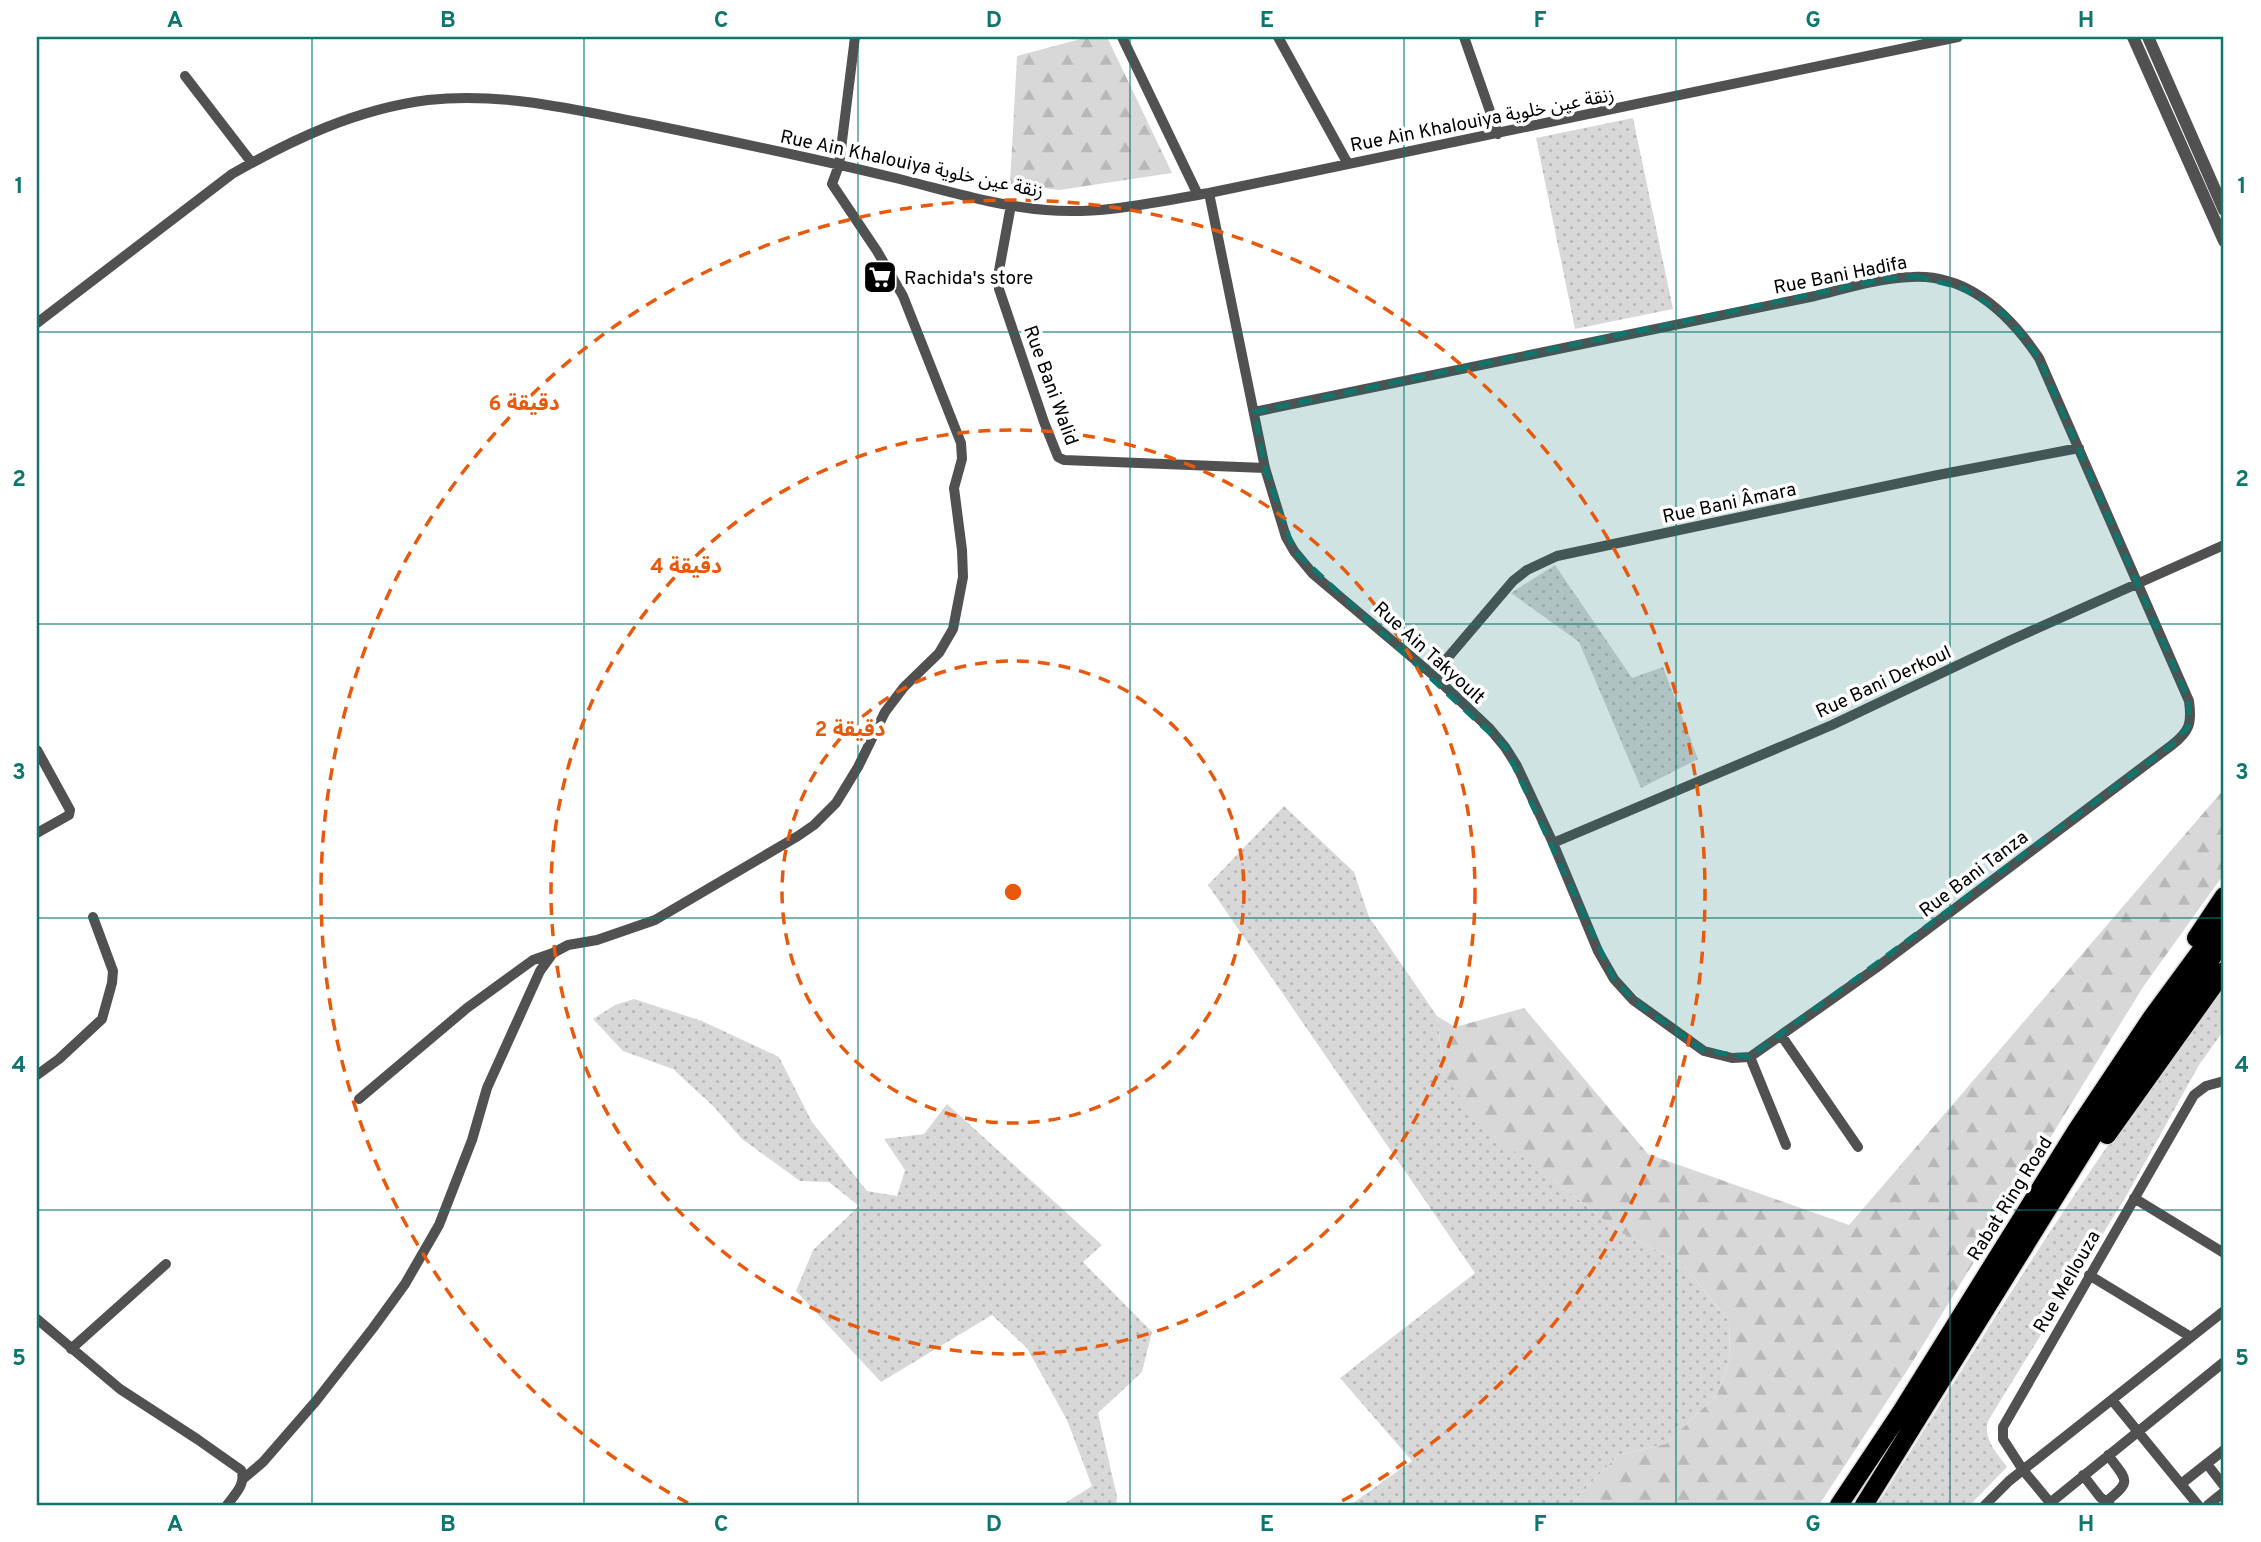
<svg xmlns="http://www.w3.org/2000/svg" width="2261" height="1542" font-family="Overpass,'Noto Sans Arabic',sans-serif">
  <defs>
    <pattern id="grass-dots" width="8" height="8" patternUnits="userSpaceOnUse" patternTransform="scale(1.75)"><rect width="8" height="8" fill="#d8d8d8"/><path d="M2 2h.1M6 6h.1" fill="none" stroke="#b8b8b8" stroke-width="1.8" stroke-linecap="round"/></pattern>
    <pattern id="forest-firs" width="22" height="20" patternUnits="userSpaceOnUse" patternTransform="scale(1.75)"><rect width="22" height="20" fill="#d8d8d8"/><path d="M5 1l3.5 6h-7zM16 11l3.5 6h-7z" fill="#b8b8b8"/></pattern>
  </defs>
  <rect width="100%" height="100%" fill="#fff"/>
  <path fill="url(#grass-dots)" d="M1633,118L1673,309L1575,329L1536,138Z
    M1555,565L1632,678L1663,667L1698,759L1641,788L1579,642L1511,593Z
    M1284,806L1354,872L1369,917L1437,1016L1444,1075L1555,1181L1618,1231L1682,1263L1729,1321L1730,1358L1717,1395L1666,1444L1618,1455L1570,1505H1350L1412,1461L1340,1378L1475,1273L1208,885Z
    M2224,984V1030L2199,1065L2128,1193L1988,1421C1983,1440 1997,1453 2007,1467L1970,1505H1877C1988,1328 2097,1150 2224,984Z
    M634,999L702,1021L779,1057L812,1122L867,1191L897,1196L905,1170L884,1139L924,1134L947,1104L1102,1245L1083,1262L1152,1332L1142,1372L1098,1413L1117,1497L1116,1505H1062L1092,1486L1067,1420L1027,1348L992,1315L881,1382L796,1291L813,1250L859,1206L829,1182L800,1181L742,1139L714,1107L673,1069L623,1051L593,1019L615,1005Z"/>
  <path fill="url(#forest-firs)" d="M1088,37H1107L1172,173L1059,190L1010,184L1017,56Z
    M2224,789V874L2143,987L1910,1366L1819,1505H1570L1618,1455L1666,1444L1717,1395L1730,1358L1729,1321L1682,1263L1618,1231L1555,1181L1484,1129L1444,1075L1437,1016L1455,1027L1524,1008L1648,1154L1849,1225Z"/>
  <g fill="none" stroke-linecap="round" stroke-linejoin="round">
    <g stroke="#dbdbdb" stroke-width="21">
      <path id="trunk" d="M2196,938L2224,896
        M2107,1135L2224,971
        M1839,1505L1901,1412L2076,1131L2152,1017L2224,919
        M1864,1505L2129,1078L2224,940"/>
    </g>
    <path stroke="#515151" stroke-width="10" d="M1122,37L1198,195
      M1278,37L1348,164
      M1464,37L1498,134
      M185,76L252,163
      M1209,193L1265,468L1286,537L1294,551L1313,574L1433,675L1490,729L1505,747L1517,766L1553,843L1598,951L1614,979L1633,1000L1704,1051L1732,1058L1750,1057L1876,968L2172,745C2190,731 2192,723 2189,701L2039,358C2010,315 1968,274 1912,277C1879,278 1847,288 1815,296L1254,412
      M1011,205L998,276L999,289L1044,422L1058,457L1064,460L1265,468
      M37,323L232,174C293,139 357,109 428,100C502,92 572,109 643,123C726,140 809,157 891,177C942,189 994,206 1046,210C1101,215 1156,202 1209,193L1958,37
      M1433,675L1513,581L1527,570L1557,556L1938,475L2079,448
      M37,750L70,810L69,815L37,833
      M1553,843L1832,725L2011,640L2224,545
      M1781,1035L1858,1147
      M1750,1057L1786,1145
      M37,1075L59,1059L102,1019L112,983L113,971L93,917
      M359,1099L467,1008L533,960L553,953
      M2134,1198L2224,1253
      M2089,1275L2191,1337
      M37,1319L120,1389L197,1439L241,1470C247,1484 234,1495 227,1505
      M71,1349L166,1264
      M2112,1400L2198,1505
      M2207,1464L2224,1486
      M2083,1475L2100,1497L2110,1505
      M243,1479L263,1462L316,1401L373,1328L405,1284L439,1225L472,1140L487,1088L540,971L553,953L568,945L597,940L655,920L798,836L814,825L836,803L858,767L885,712L904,687L939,653L953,629L963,577L962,550L954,488L962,459L961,443L903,296L877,251L832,184L839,165L855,37
      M2181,1484L2224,1450
      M2106,1502C2133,1480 2127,1481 2108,1455
      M2050,1503L2224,1362
      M1985,1505L2009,1481L2224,1311
      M2052,1505L2023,1470L2003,1439V1427L2194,1095L2206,1086L2224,1081
      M2208,1505L2224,1492"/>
    <path stroke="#515151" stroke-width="12" d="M2133,37L2224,241
      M2148,37L2224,210"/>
    <use href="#trunk" stroke="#000" stroke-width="18"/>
  </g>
  <path fill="#0f766e" fill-opacity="0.2" stroke="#0f766e" stroke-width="5" stroke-dasharray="14 9" stroke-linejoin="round" d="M1915,276L1963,288L2007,316L2039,358L2189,701V726L2172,745L1750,1057L1704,1051L1633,1000L1614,979L1505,747L1294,551L1265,468L1254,412L1884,279Z"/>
  <path fill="none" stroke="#0f766e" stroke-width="2" stroke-opacity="0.55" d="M312,37V1505M584,37V1505M858,37V1505M1130,37V1505M1404,37V1505M1676,37V1505M1950,37V1505M37,332H2224M37,624H2224M37,918H2224M37,1210H2224"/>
  <g fill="none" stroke="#e8590c" stroke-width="3.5" stroke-dasharray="12 9">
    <circle cx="1013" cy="892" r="231"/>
    <circle cx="1013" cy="892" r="462"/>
    <path d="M688 1503A692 692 0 1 1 1338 1503"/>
  </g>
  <defs>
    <g id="supermarket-square" transform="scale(1.75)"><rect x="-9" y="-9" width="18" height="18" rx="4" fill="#000" stroke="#fff"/><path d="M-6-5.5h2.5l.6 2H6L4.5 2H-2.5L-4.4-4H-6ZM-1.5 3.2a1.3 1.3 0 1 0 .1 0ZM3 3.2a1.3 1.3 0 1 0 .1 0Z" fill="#fff"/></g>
  </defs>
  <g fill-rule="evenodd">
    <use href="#supermarket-square" x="880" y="277"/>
  </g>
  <g text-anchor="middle" stroke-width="7" stroke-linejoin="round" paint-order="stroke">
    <g font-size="19" fill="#000" stroke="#fff">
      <text transform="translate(1482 119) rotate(-11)" y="7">Rue Ain Khalouiya زنقة عين خلوية</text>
      <text transform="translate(912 163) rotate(12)" y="7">Rue Ain Khalouiya زنقة عين خلوية</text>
      <text transform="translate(1840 274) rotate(-11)" y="7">Rue Bani Hadifa</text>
      <text transform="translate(1052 385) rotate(70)" y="7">Rue Bani Walid</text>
      <text transform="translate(1729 502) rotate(-12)" y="7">Rue Bani Âmara</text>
      <text transform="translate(1430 652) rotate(42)" y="7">Rue Ain Takyoult</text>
      <text transform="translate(1883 681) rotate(-25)" y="7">Rue Bani Derkoul</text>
      <text transform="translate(1973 873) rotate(-37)" y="7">Rue Bani Tanza</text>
      <text transform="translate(2009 1198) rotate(-58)" y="7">Rabat Ring Road</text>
      <text transform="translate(2066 1281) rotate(-60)" y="7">Rue Mellouza</text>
    </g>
    <g font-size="19" fill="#000" stroke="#fff" text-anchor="start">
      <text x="904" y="284">Rachida's store</text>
    </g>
  </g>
  <circle cx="1013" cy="892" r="10" fill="#e8590c" stroke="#fff" stroke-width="3.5"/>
  <g font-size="21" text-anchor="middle" font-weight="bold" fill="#e8590c" stroke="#fff" stroke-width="7" stroke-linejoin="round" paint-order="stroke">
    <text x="524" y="410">6 دقيقة</text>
    <text x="686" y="573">4 دقيقة</text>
    <text x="850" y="736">2 دقيقة</text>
  </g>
  <rect width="2261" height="1542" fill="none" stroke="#ffffff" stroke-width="77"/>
  <rect x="38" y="38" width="2184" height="1466" fill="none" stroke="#0f766e" stroke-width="2.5"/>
  <g font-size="23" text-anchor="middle" font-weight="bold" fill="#0f766e">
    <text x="175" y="27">A</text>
    <text x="448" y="27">B</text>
    <text x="721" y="27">C</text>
    <text x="994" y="27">D</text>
    <text x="1267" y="27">E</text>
    <text x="1540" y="27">F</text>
    <text x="1813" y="27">G</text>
    <text x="2086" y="27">H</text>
    <text x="19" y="193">1</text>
    <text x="2242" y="193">1</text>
    <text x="19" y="486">2</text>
    <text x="2242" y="486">2</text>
    <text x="19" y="779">3</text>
    <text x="2242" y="779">3</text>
    <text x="19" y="1072">4</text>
    <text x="2242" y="1072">4</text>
    <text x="19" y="1365">5</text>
    <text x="2242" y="1365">5</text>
    <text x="175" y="1531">A</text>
    <text x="448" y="1531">B</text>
    <text x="721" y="1531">C</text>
    <text x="994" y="1531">D</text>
    <text x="1267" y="1531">E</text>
    <text x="1540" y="1531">F</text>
    <text x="1813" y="1531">G</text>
    <text x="2086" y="1531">H</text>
  </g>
</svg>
